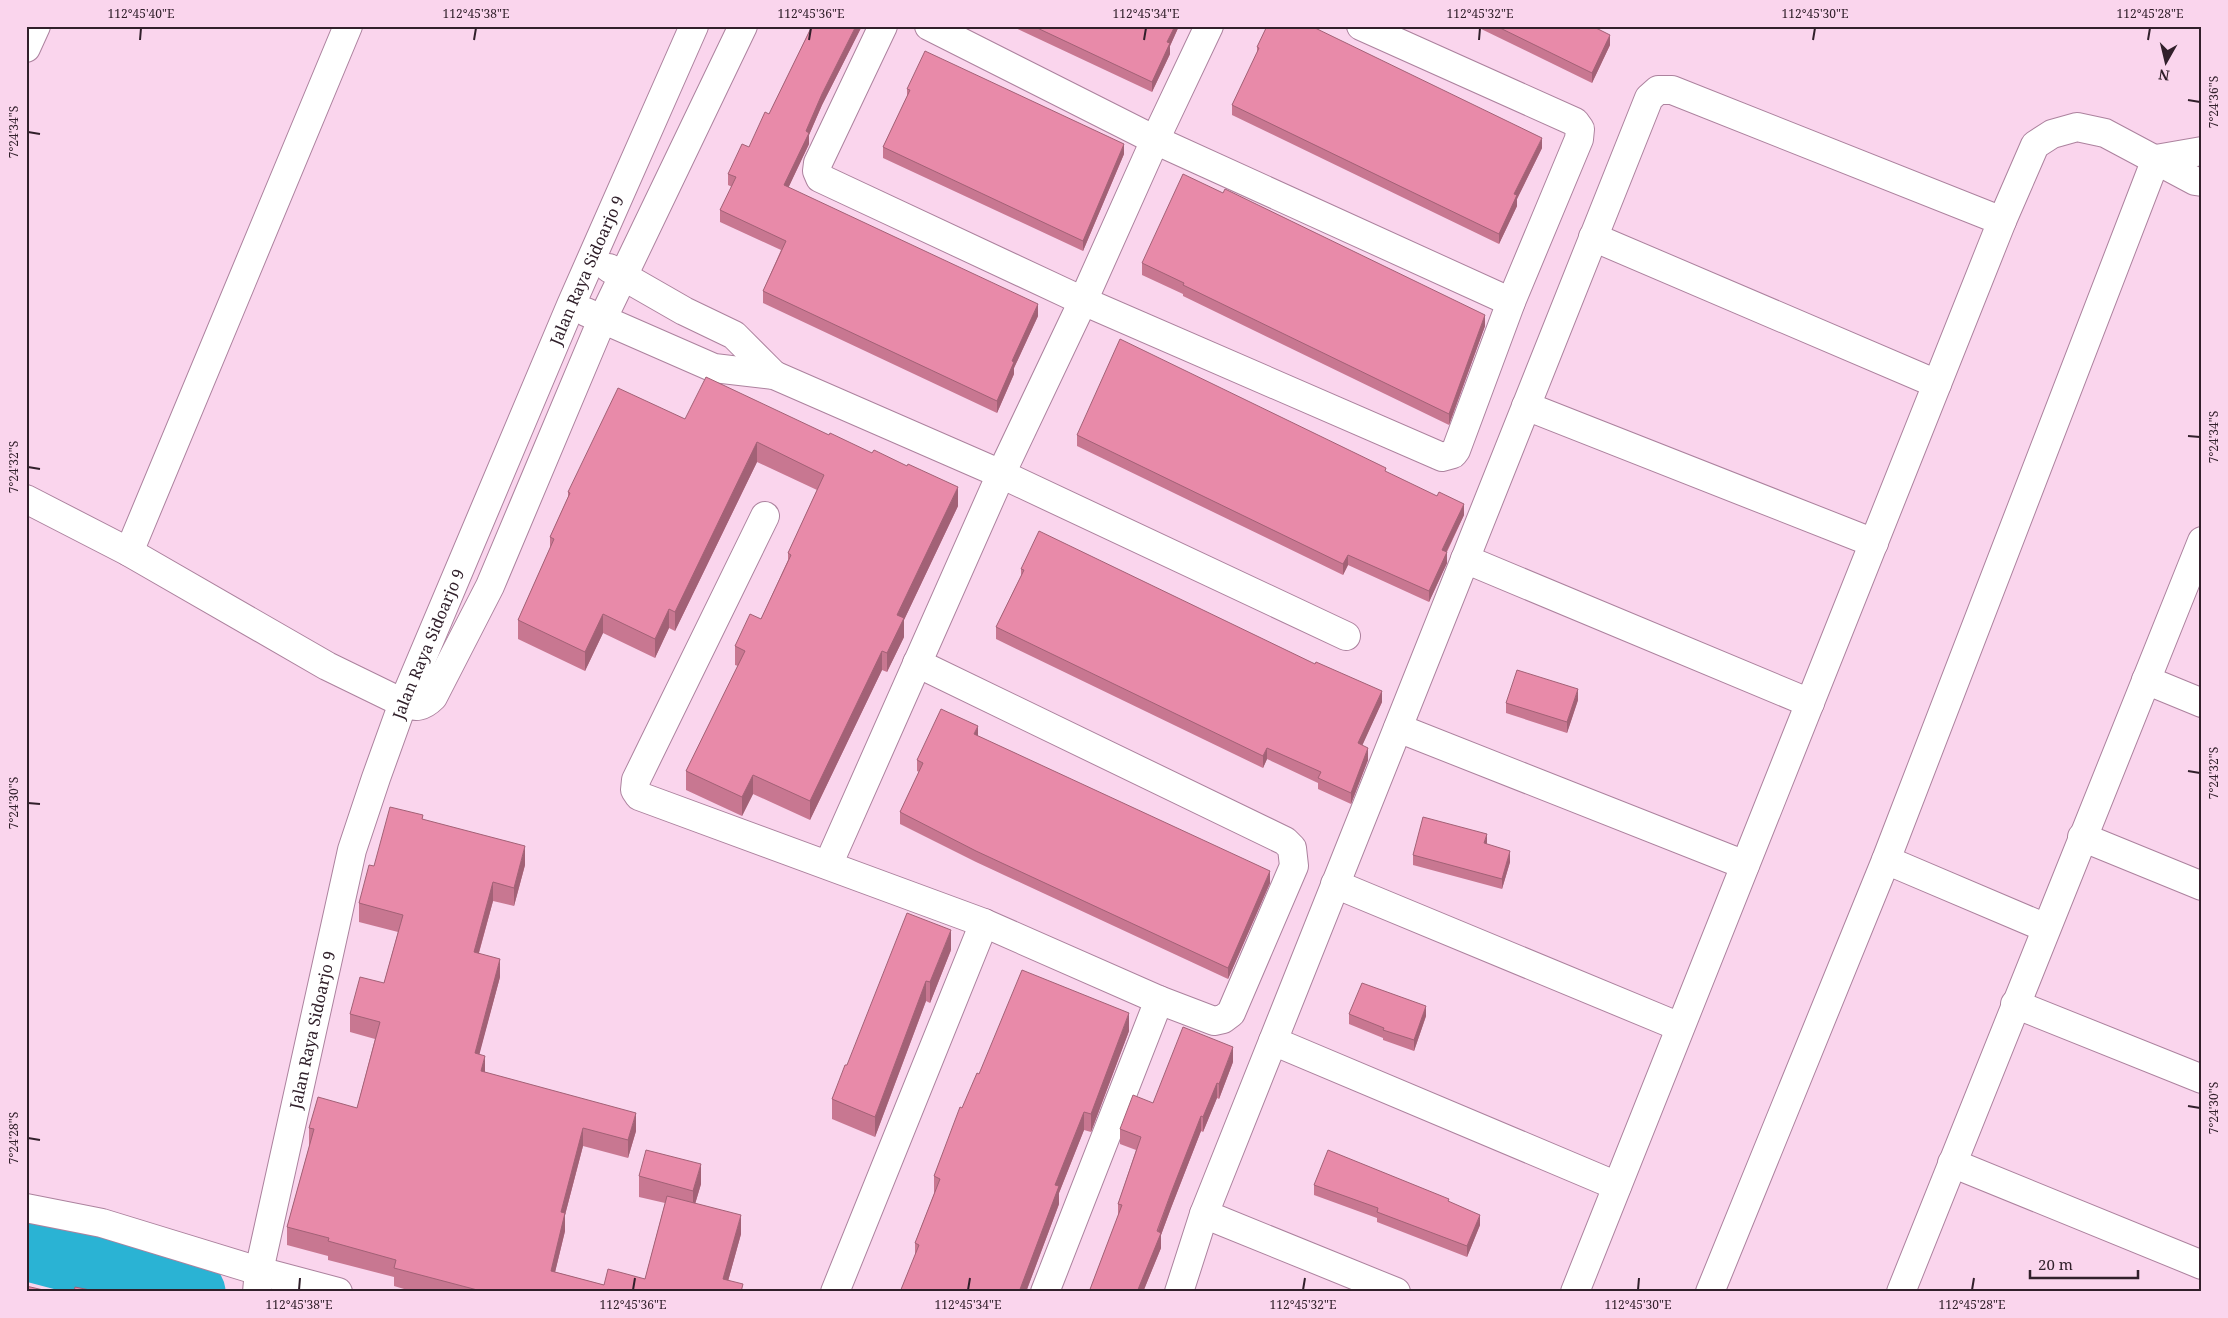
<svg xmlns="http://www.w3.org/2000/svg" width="2228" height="1318" font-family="'Noto Serif',serif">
  <rect width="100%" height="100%" fill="#fad5ed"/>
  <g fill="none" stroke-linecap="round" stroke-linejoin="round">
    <path stroke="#2ab3d4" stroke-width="65" d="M26,1248L193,1292"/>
    <g stroke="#ac829e" stroke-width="30">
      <g id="minor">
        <path d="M883,26L818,163L817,171L820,178L1083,301L1442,457L1453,454L1456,450L1511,302L1579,139L1580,129L1575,122L1361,26"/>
        <path d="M929,26L1155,140L1511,302"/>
        <path d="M26,48L36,26"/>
        <path d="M2156,159L2202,151"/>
        <path d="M2002,221L2035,145L2052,134L2077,127L2105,133L2195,181L2202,182"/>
        <path d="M1593,237L1937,384"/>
        <path d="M609,268L684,311L734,335L774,375"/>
        <path d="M586,312L714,368L774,375L1001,474L1346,636"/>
        <path d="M1526,406L1874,543"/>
        <path d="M26,499L129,552L327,666L403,703C416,708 423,707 433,697L490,586L602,320L743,26"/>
        <path d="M765,516L636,780L635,790L639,796L984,923L1159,1000L1214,1021L1223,1019L1231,1013L1294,866L1292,848L1285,841L917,663"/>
        <path d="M129,552L348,26"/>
        <path d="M1465,559L1810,703"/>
        <path d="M2146,680L2202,703"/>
        <path d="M1398,728L1745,865"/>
        <path d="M2082,837L2202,886"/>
        <path d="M1886,860L2046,928"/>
        <path d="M828,865L1001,474L1083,301L1155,140L1209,26"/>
        <path d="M1335,884L1680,1027"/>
        <path d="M2015,1004L2202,1079"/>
        <path d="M1273,1041L1617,1186"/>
        <path d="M1952,1163L2202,1265"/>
        <path d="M26,1208L102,1223L259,1271L338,1292"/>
        <path d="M1204,1214L1396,1292"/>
        <path id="s1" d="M257,1292L259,1271L352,850L376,778L403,703L571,305L694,26"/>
        <path d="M835,1292L984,923"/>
        <path d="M1045,1292L1159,1000"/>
        <path d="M1179,1292L1204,1214L1649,98L1658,90H1672L2002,221L1575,1292"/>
        <path d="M1710,1292L1886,860L2156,159"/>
        <path d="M1901,1292L2202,541"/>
      </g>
    </g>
    <use href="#minor" stroke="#fff" stroke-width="28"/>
  </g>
  <path fill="#c87791" d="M812,26H862L822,105L809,135V144L788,188L1038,316L1014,368V374L997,413L763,303V291L781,250L720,222V210L732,187L728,185V174L749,147L769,114Z
    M1011,26H1179L1170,46V54L1152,92Z
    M1475,26H1592L1610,45L1592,83Z
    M1257,47L1542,148L1517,199V206L1499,244L1232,115V105L1257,53Z
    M907,89L1124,154L1083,251L883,158V147L907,97Z
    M1142,263L1485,326L1449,425L1183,296V294L1142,275Z
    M685,419L958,506L904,620V637L887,672L882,670L810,820L753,794L742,816L686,790V771L738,666L735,665V646L761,619L788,560V553L817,490L757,462L675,631L669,628L655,658L603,633L585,671L518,639V620L550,548V537L568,497V492Z
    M1077,435L1386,472L1464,515L1447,552V563L1429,602L1348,565L1343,575L1077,446Z
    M1021,569L1382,702L1362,745L1368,760L1351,804L1318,789V783L1267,759L1263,768L996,639V627L1021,576Z
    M1578,700L1567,733L1506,713V703Z
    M978,736L1270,883L1228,979L976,862L900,824V812L919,772L917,771V760Z
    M423,820L525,865L514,906L493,901L479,953L500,977L479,1054L485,1072L636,1131L628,1158L583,1146L565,1215V1231L555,1272L604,1285L645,1279L665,1203L639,1197V1176L701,1184L695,1204L741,1234L728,1281L743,1292H414L394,1286V1277L328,1260V1256L287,1245V1227L309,1147V1128L357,1108L375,1039L350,1032V1014L384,983L398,932L359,922V903L374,866Z
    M1487,844L1510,862L1502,889L1413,865V855Z
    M951,950L930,1003L926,1001L875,1137L832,1119V1099L847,1065Z
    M1349,1014L1426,1016L1414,1051L1383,1040V1038L1349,1024Z
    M1129,1031L1091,1132L1084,1130L1059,1193V1204L1026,1292H900L915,1256V1243L934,1194V1176L962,1108Z
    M1233,1062L1219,1099L1217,1098L1203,1132L1201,1131L1171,1208L1161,1235V1248L1143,1292H1089L1118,1216V1204L1136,1150L1120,1144V1129L1153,1103Z
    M1314,1185L1449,1202L1480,1225L1467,1257L1377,1222V1218L1314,1195Z"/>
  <path fill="#a26176" d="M856,26H862L822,105L809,135V144L784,197V185L806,131L822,94Z
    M1175,26H1179L1170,46V54L1152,92V82L1167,42Z
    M1610,35V45L1592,83V73Z
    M1542,138V148L1517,199V206L1499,244V234L1514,194Z
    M1124,144V154L1083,251V241Z
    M1038,304V316L1014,368V374L997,413V401L1012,361Z
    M1485,315V326L1449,425V414Z
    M757,442V462L675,631V612Z
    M958,487V506L904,620V637L887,672V653L897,615Z
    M1464,504V515L1442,561V550Z
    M1447,552V563L1429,602V591Z
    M1348,555V565L1343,575V564Z
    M669,609V628L655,658V639Z
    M603,614V633L585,671V652Z
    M882,651V670L810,820V801Z
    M1578,689V700L1567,733V722Z
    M1382,691V702L1358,755V743Z
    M978,726V738L974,734Z
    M1267,748V759L1263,768V756Z
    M1368,748V760L1351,804V793Z
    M753,775V794L742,816V797Z
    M1487,834V844L1484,843Z
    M525,846V865L514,906V888Z
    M1510,851V862L1502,889V879Z
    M1270,871V883L1228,979V968Z
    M493,882V901L474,970V952Z
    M951,930V950L930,1003V982Z
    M500,959V977L475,1071V1053Z
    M926,981V1001L875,1137V1117Z
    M1426,1006V1016L1414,1051V1040Z
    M1129,1013V1031L1091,1132V1114Z
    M1233,1047V1062L1219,1099V1084Z
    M485,1056V1074L481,1071Z
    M1217,1083V1098L1203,1132V1117Z
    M1084,1112V1130L1059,1193V1204L1026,1292H1019L1055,1185Z
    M636,1113V1131L628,1158V1140Z
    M1201,1116V1131L1171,1208L1161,1235V1248L1143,1292H1137L1171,1193Z
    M583,1128V1146L565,1215V1231L551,1289V1271L561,1212Z
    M701,1164V1184L693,1211V1191Z
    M741,1215V1234L725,1292L723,1279Z
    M1480,1215V1225L1467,1257V1246Z"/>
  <path fill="#e88aa9" stroke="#a26176" d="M812,26H856L822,94L806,131L809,133L784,185L1038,304L1012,361L1014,362L997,401L763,291L786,241L720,210L736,177L728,174L742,144L749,147L765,112L769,114Z
    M1033,26H1175L1167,42L1170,43L1152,82Z
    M1267,26H1311L1542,138L1514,194L1517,195L1499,234L1232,105L1259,48L1257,47Z
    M1496,26H1592L1610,35L1592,73Z
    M925,51L1124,144L1083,241L883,147L910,90L907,89Z
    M1183,174L1223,193L1225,189L1485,315L1449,414L1183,285L1184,283L1142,263Z
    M1120,339L1386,468L1385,471L1437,496L1439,492L1464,504L1442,550L1447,552L1429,591L1348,555L1343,564L1077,435Z
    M706,377L829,435L830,433L872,453L874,450L907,466L908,464L958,487L897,615L904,618L887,653L882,651L810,801L753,775L742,797L686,771L745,651L735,646L750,614L761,619L791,555L788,553L824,475L757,442L675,612L669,609L655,639L603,614L585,652L518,620L554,539L550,537L570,493L568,492L618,388L685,419Z
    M1039,531L1315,664L1316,662L1382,691L1358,743L1368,748L1351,793L1318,778L1321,772L1267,748L1263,756L996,627L1024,570L1021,569Z
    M1517,670L1578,689L1567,722L1506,703Z
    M941,709L978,726L974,734L1270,871L1228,968L976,851L900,812L923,763L917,760Z
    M390,807L423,815L422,819L525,846L514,888L493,882L474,952L500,959L475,1053L485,1056L481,1071L636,1113L628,1140L583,1128L561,1212L565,1213L551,1271L604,1285L608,1269L645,1279L667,1196L741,1215L723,1279L743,1284L741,1292H485L394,1268L396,1260L328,1241L329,1238L287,1227L314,1129L309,1128L318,1097L357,1108L380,1022L350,1014L360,977L384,983L403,915L359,903L369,865L374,866Z
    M1423,817L1487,834L1484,843L1510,851L1502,879L1413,855Z
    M907,913L951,930L930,982L926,981L875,1117L832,1099L845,1065H847Z
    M1022,970L1129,1013L1091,1114L1084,1112L1055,1185L1059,1186L1019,1292H900L919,1245L915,1243L940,1179L934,1176L960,1107L962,1108L977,1073L979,1074Z
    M1362,983L1426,1006L1414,1040L1383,1030L1384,1028L1349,1014Z
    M1183,1027L1233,1047L1219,1084L1217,1083L1203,1117L1201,1116L1171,1193L1157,1231L1161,1233L1137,1292H1089L1122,1205L1118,1204L1141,1137L1120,1129L1133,1095L1153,1103Z
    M646,1150L701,1164L693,1191L639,1176Z
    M1328,1150L1449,1199L1448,1201L1480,1215L1467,1246L1377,1212L1378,1208L1314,1185Z
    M26,1286L52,1292H26Z
    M75,1287L100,1292H74Z"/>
  <path fill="none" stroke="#31202b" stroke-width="2" d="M140,40L141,28M474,40L476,28M809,40L811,28M1144,40L1146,28M1479,40L1480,28M1813,40L1815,28M2148,40L2150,28M2188,100L2200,102M28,132L40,134M2188,436L2200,437M28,467L40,469M2188,771L2200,773M28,803L40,804M2188,1106L2200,1108M28,1138L40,1140M299,1290L300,1278M633,1290L635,1278M968,1290L970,1278M1303,1290L1305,1278M1638,1290L1639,1278M1972,1290L1974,1278"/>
  <g text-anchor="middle" stroke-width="4" stroke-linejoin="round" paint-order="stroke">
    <g font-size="16" fill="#31202b" stroke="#fad5ed">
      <text dy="6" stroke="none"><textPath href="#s1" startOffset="1078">Jalan Raya Sidoarjo 9</textPath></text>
      <text dy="6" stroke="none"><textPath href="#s1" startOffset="672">Jalan Raya Sidoarjo 9</textPath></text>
      <text dy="6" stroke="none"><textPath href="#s1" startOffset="268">Jalan Raya Sidoarjo 9</textPath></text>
    </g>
  </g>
  <rect width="2228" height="1318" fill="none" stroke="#fad5ed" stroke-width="55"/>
  <g transform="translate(2166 62) rotate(188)" stroke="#fad5ed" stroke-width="4" paint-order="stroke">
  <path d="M0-4L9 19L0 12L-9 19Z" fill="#31202b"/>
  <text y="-8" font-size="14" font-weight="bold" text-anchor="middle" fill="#31202b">N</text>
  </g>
  <path d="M2030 1270v8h108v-8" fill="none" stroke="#31202b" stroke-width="2.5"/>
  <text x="2038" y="1270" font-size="15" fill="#31202b" stroke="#fad5ed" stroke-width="4" paint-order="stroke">20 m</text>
  <rect x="28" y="28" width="2172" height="1262" fill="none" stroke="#31202b" stroke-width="2"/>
  <g font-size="12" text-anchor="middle" fill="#31202b">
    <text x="141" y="18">112°45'40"E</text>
    <text x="476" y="18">112°45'38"E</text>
    <text x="811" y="18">112°45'36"E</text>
    <text x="1146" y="18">112°45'34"E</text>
    <text x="1480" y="18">112°45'32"E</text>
    <text x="1815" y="18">112°45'30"E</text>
    <text x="2150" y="18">112°45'28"E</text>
    <text transform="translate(2214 102) rotate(-90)" y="4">7°24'36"S</text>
    <text transform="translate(14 132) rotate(-90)" y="4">7°24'34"S</text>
    <text transform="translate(2214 437) rotate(-90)" y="4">7°24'34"S</text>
    <text transform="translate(14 467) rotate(-90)" y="4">7°24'32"S</text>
    <text transform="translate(2214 773) rotate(-90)" y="4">7°24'32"S</text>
    <text transform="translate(14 803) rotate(-90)" y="4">7°24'30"S</text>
    <text transform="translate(2214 1108) rotate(-90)" y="4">7°24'30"S</text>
    <text transform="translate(14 1138) rotate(-90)" y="4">7°24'28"S</text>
    <text x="299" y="1309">112°45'38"E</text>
    <text x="633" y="1309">112°45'36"E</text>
    <text x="968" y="1309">112°45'34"E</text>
    <text x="1303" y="1309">112°45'32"E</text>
    <text x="1638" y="1309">112°45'30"E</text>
    <text x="1972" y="1309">112°45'28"E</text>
  </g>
</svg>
